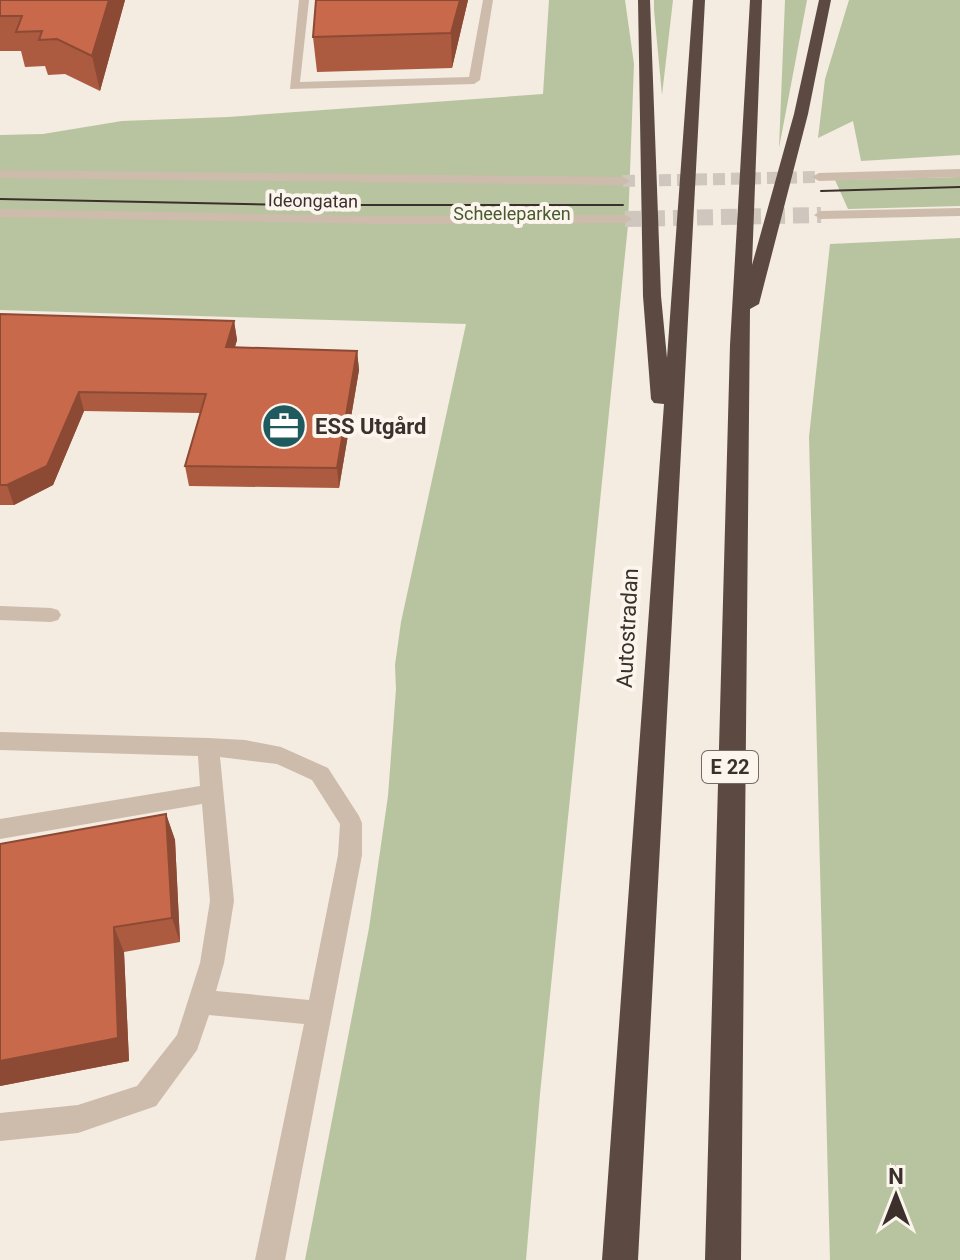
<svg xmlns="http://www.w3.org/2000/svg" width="960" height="1260" font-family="Roboto,sans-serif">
  <rect width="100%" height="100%" fill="#f4ebe1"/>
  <path fill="#b8c4a0" d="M549,0H625L634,64L628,225L540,1094L526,1260H305L369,928L388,796L396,689L395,665L401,622L466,324L0,310V135L43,134L122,121L228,117L543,94Z
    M654,0H673L662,95L654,10Z
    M785,0H807L779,148Z
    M849,0H960V155L861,161L853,121L818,138L825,79Z
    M960,177V206L848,209L835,180Z
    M960,238V1260H830L809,437L830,244Z"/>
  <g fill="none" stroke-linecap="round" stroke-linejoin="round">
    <path stroke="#cfc6bd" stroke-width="12" stroke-dasharray="12 6" stroke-linecap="butt" d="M623,181L819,177"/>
    <path stroke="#cfc6bd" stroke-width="16" stroke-dasharray="16 8" stroke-linecap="butt" d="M625,219L821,215"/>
    <path fill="#cdbbac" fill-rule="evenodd" d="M299,0H309L300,82L469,77L483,0H493L480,80L474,84L290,89Z
      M0,732L208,738L245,740L281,747L328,768L359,816L362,823V855L285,1260H255L304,1024L209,1015L197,1050L156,1106L78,1133L0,1141V1113L78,1105L137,1086L177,1035L200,963L210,901L202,804L0,839V819L200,786L198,756L0,750ZM220,757L277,764L312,780L340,824L338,855L309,1000L216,991L224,963L234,901Z"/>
    <path fill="#cdbbac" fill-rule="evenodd" d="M0,606L51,608L58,610L61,615L58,620L51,622L0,620Z"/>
    <path fill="#cdbbac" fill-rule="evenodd" d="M960,169V177L819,181L812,177L819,173Z
      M0,170L623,177L630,181L623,185L0,178Z
      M960,208V216L821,219L814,215L821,211Z
      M0,209L383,216L625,215L632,219L625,223L383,224L0,217Z"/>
    <path fill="#5c4a42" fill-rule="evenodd" d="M638,0H650L661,296L667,358L693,0H705L638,1260H602L664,404L654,403L651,399L643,296Z
      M750,0H762L752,265L794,114L819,0H831L808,114L759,304L750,309L741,1260H705L730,345Z"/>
    <path stroke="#3b302b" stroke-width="2" d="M821,191L960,187
      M0,199L292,205H623"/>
  </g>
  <path fill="#ac5a40" d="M0,0H125L100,91L65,74L48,75L45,66L25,67L21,51H0Z
    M316,0H468L452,68L317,72L313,37Z
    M0,314L234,321L237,340L235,347L357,351L359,370L339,488L189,486L185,466L200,413L84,411L53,485L14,505H0Z
    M166,814L175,840L180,942L124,952L129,1061L0,1086Z"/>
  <path fill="#8c4a34" d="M109,0H125L100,91L92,56Z
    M460,0H468L452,68L451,33Z
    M234,321L237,340L229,366L226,347Z
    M357,351L359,370L339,488L337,468Z
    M79,392L84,411L53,485L14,505L7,485Z
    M166,814L175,840L180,942L172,918Z
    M114,927L124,952L129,1061L0,1086V1061Z"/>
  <path fill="#c8694b" stroke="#8c4a34" stroke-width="2" d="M0,0H109L92,56L57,39L39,40L42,31L16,32L22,16H0Z
    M316,0H460L451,33L313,37Z
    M0,314L234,321L226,347L357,351L337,468L185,466L206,394L79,392L47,466L7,485H0Z
    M166,814L172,918L114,927L118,1038L0,1061V844Z"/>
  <defs>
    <g id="office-disc" transform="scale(2.3)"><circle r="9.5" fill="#1f5a5e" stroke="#fbf5ee"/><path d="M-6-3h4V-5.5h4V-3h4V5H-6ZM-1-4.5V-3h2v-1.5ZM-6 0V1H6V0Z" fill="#fff"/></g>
  </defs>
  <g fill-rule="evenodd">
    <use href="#office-disc" x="284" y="426"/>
  </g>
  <g text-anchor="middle" stroke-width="8" stroke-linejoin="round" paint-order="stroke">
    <g font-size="18" fill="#3b302b" stroke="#fbf5ee">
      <text transform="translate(313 201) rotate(1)" y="6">Ideongatan</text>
    </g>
    <g font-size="18" fill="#4a5a2e" stroke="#fbf5ee">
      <text x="512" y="220">Scheeleparken</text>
    </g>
    <rect fill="#fbf5ee" stroke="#756b66" stroke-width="2" x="702" y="751" width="56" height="32" rx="6"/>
    <g font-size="20" font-weight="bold" fill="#3b302b">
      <text x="730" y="774">E 22</text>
    </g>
    <g font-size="22" font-weight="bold" fill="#3b302b" stroke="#fbf5ee" text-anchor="start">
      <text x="315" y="434">ESS Utgård</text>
    </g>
    <g font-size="22" fill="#3b302b" stroke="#fbf5ee">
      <text transform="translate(627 628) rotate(-87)" y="8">Autostradan</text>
    </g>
  </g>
  <g transform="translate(896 1196)" stroke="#fbf5ee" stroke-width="6" paint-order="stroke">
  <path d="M0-6L14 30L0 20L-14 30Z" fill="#3b302b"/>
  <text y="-12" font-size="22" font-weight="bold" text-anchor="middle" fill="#3b302b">N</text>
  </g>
</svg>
